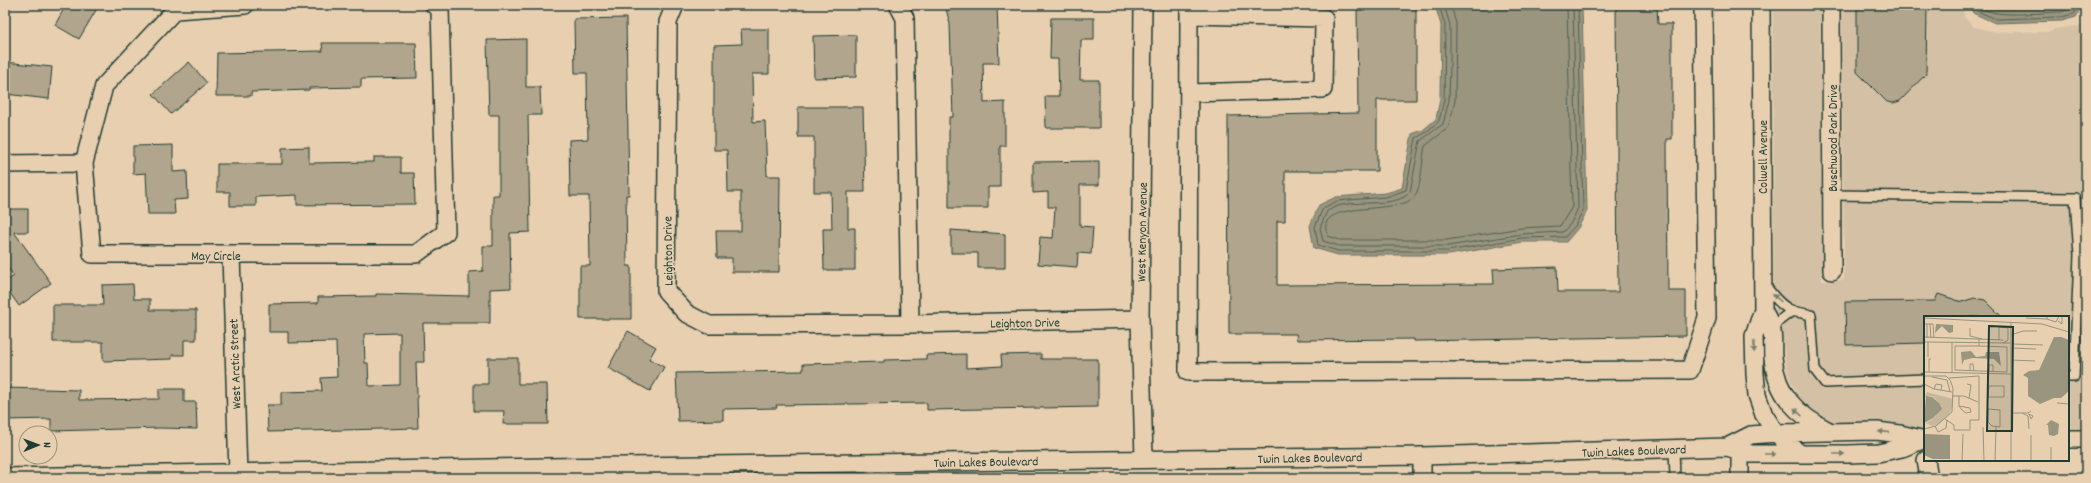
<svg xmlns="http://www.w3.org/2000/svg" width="2091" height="483" font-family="Dekko,sans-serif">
  <rect width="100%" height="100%" fill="#e8cfb0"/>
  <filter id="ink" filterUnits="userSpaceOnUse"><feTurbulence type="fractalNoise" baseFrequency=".025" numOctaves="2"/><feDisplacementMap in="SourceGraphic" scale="8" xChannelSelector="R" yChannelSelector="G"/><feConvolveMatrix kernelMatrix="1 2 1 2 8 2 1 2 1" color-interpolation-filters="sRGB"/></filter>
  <g filter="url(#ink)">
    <path fill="#d4c0a4" d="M1773,5H1820L1822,281L1844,280L1842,5H1961L1965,18L1974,27L1996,32H2051L2054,29L2079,26L2086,19V429H2068V317H1925V427L1921,429L1902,424L1878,421L1834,422L1812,411L1803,403L1791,382L1787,370L1782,334L1775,310L1777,303L1774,302Z"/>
    <path fill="#99957f" stroke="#687261" d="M1435,5H1582L1587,211L1578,228L1566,242H1523L1449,255H1338L1314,248L1310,226L1319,205L1336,197L1386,193L1402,188L1412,134L1423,130L1436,119L1440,99L1441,25Z
      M1970,5H2083L2076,17L2062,21L1995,23L1973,13Z"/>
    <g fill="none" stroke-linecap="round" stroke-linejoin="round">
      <path stroke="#506052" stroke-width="1" d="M1439,5L1445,25L1444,100L1439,121L1425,133L1416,138L1406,190L1386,197L1337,201L1323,208L1315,227L1318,245L1338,251H1448L1522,238L1565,237L1575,226L1583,210L1578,5
        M1444,5L1450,25V67L1449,100L1443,124L1420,141L1410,192C1398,208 1356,200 1338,206C1334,207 1330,210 1327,211L1320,228L1323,241L1339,246H1448L1522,234L1563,232L1571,223L1578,208L1573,5
        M1451,5L1456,24L1455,101L1448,128L1425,146C1422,158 1422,188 1414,197C1399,216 1310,198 1328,236L1340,240H1447L1521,228L1560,226L1572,207L1567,5
        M1975,5L1977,11L1996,19L2061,17L2074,14L2079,5
        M1980,5C1986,20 2045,12 2061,12L2070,9L2073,5
        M1988,5L1997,8L2063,5"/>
    </g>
    <path fill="#b1a68d" stroke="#1f3d34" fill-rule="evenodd" d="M66,5H99L79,39L55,25Z
      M945,5H997L999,63H983L984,103L1005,102V146H1000V187H988V208H949V117H953L950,24Z
      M1357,5H1416V100H1377V171H1285V221H1277V285L1494,284L1493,269L1557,267L1558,292H1618L1616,5H1657L1658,24H1672V139H1667L1668,291H1686V336L1414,341V339L1297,340L1296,334H1229L1228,116L1358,113Z
      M1857,5H1927L1926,74L1900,101L1893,103L1887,102L1857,72Z
      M626,18L629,195H626L627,266H631V319H580V266H590L589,196H570L569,140L588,139L587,73H575L574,19Z
      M1051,18H1094V40H1081L1080,80H1099V128H1046L1045,96H1059L1058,59H1050Z
      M741,29H769V74H752L753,122L765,121L767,176H780L779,272H732V258H717L716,231H741V192H728L727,150H714V45L742,44Z
      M856,35V77L814,78L813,36Z
      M526,39V87H540L541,115H528L530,232L510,233L511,288L490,289V323H423L424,362H416L418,428L268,432L267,405H281V392L322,391L321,378L337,377L336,342L288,343V332H269V304L318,303V297L376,296V294L469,296V272L483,271V246H493V195H499V115H489L487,40ZM400,333V385L369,386L368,363H365L364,334Z
      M322,43H416L417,78L361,79V87L309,88V90L251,92V96H216L217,53L323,51Z
      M5,62L52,67L49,99L5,94Z
      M189,62L207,83L171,114L153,94Z
      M798,107H863L865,192H848V228H855V270H824L823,229H832L831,192H814V137H798Z
      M173,145V172L187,171L188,199L174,200L175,214H148L146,173L133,174V146Z
      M309,147V163L374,162V157H401V173H414L415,204L297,205V195L256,197V206H230V192H217V164H282V148Z
      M1099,161V185H1080V226L1093,227L1091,254L1078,253L1077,267L1038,264L1040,237L1053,238L1055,207H1048V192L1033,193V162Z
      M5,209H28V232H14L51,283L19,306L5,286V282L14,276L5,264Z
      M951,230L1005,234V268H978V253H951Z
      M133,284L134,299H150V310H196V340H184V355H172V359L103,361V342H53V305H103L102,285Z
      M1938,294L1962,302L1974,298L1985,300L2002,317H1925V343L1846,345L1845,302L1935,301Z
      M628,331L656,347L649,359L664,367L650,391L608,368Z
      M966,354V368L1002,366L1001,355L1041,354V359H1098V407L927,410V403L776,405L777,408L723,409V420L678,421L676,373L803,371V364L884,362V360L926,359V355Z
      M488,358H518V384H547L548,424H503L504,411H474V384H488Z
      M5,388L79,390V400L159,399V389H184V402H196L197,429L160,428L51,431V419L5,420Z"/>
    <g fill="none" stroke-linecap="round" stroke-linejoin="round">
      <g stroke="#1f3d34" stroke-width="12">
        <path id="lane" d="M1832,195L2075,198L2079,255L2074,377H2068
          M1764,284C1771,293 1781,307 1793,311C1798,313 1805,313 1811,315L1815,370L1825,383L1925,379
          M1771,327L1792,311
          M1674,449L1675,478"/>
      </g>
      <g stroke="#1f3d34" stroke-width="20">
        <path id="street" d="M245,5L175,10L104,86L84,163L92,254H416L446,232L440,9L434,5
          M675,5L668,22L666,291L686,313L709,325L910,324L905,18L898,5
          M1143,5L1140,319L1144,458
          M1189,5L1188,372L1690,370L1707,318L1703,5
          M1761,5L1763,310L1754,336L1755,374L1757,395L1764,415L1776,433L1800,454
          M1831,5L1832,271
          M1189,93L1323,89L1324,18L1189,15
          M5,164L84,163
          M231,255L238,473
          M1763,310C1766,315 1769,321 1771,326C1774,336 1772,347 1773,357C1776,395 1797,415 1829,431
          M910,324L1140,319
          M2068,439H2086
          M1727,447L1751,435L1776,433L1877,431L1900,434L1925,440
          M1926,460L1929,478
          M5,477L546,467L1422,456L1727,447L1751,454H1848L1878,453L1902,448L1922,440
          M1422,478V456
          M1740,478V452"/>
      </g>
      <use href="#lane" stroke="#e8cfb0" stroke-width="9"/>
      <use href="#street" stroke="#e8cfb0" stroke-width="17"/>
    </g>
    <defs><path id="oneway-solid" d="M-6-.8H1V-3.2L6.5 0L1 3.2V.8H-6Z"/></defs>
    <g fill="#797f6c">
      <use href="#oneway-solid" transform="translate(1777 298) rotate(-138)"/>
      <use href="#oneway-solid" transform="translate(1754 347) rotate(89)"/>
      <use href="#oneway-solid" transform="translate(1798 412) rotate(-137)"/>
      <use href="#oneway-solid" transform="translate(1884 432) rotate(-175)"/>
      <use href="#oneway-solid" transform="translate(1770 454)"/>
      <use href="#oneway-solid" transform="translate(1839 454)"/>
    </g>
  </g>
  <g text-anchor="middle" stroke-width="3.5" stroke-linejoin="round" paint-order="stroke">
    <g font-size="13" fill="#1f3d34" stroke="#e8cfb0">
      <text transform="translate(1832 138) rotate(-90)" y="5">Buschwood Park Drive</text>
      <text transform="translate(1762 157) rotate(-90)" y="5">Colwell Avenue</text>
      <text transform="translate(1141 232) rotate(-89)" y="5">West Kenyon Avenue</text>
      <text transform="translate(667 251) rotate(-91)" y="5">Leighton Drive</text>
      <text x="216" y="260">May Circle</text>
      <text transform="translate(1025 322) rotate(-1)" y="5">Leighton Drive</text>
      <text transform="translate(234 364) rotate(-92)" y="5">West Arctic Street</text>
      <text transform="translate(1634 450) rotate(-2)" y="5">Twin Lakes Boulevard</text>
      <text transform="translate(1310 457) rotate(-1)" y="5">Twin Lakes Boulevard</text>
      <text transform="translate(986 461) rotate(-1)" y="5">Twin Lakes Boulevard</text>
    </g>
  </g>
  <g transform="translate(1924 316)">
    <rect width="145" height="145" fill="#e8cfb0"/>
    <path d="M3,76L29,83V89L26,97L15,108L8,110L2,107L11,101L18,90L8,80L0,81Z" fill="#c7b79b"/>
    <path d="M12,8L29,9V16L25,17L18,10L11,17ZM130,21H137L145,24V75L137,82H130L116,88L104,80V62L99,59L105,55L115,54ZM47,35L52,41L61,40L62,36H75L77,50L70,43L49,42L40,44L38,49L37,36ZM2,80L8,81L16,88L18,93L9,102L0,107ZM127,104L135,108L134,118L130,120L125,119L124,109H122ZM0,118L26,119V143H9L0,139Z" fill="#99957f"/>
    <path fill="none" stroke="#98957e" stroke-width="1" d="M123,0V3L132,6L135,0M0,2L118,8L145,16M102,2L123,3M134,5L138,8V0M0,8H3V22M3,8H9L10,22M6,8L7,22M46,12V20L58,23M87,19L99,15H113M0,21L79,24M75,24V11L84,12V24L79,27M0,26L86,27M88,28L119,29M55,30L83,31V56L31,54V30H55V23M87,32L112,33M4,41V26M87,44L111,45M46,55V48H49L50,55M0,56L87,58M5,56V43H7M65,56V49H69V55M28,57V26M0,60H22L26,64L29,72L28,96L12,110L0,113M8,61L23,64L26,76M0,68L10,73L28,76M43,68L47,69L45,83M65,70H80V81H64ZM10,73L12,68L18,69L17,74M28,80H40L54,86M35,80V90L38,94L42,97L47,96L46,92L35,90M133,87L145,88M64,93L76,94V111L68,110L64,106ZM87,97H104L107,95M98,97L104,100L105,113M104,98L107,99L109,100L107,103L105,98M21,103L30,109V114H46V104H55V60L25,62M11,110L14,116L22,112L23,104M59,111L60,145M107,119V145M127,131V145M38,145L39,118M71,145L72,111M87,145V6"/>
    <path fill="#1f3d34" fill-opacity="0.15" stroke="#1f3d34" stroke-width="2" d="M65,10L89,11L88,115H63Z"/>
    <rect width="145" height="145" fill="none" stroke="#1f3d34" stroke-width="2"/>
  </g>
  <rect width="2091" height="483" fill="none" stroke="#e8cfb0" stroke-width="20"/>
  <rect x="10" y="10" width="2071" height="463" fill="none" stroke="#1f3d34" stroke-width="1.5" filter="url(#ink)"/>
  <g transform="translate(38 445) rotate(89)"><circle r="19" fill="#e8cfb0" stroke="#98957e"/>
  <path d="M0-3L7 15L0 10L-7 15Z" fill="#1f3d34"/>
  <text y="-6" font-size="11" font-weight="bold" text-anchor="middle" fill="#1f3d34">N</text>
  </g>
</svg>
